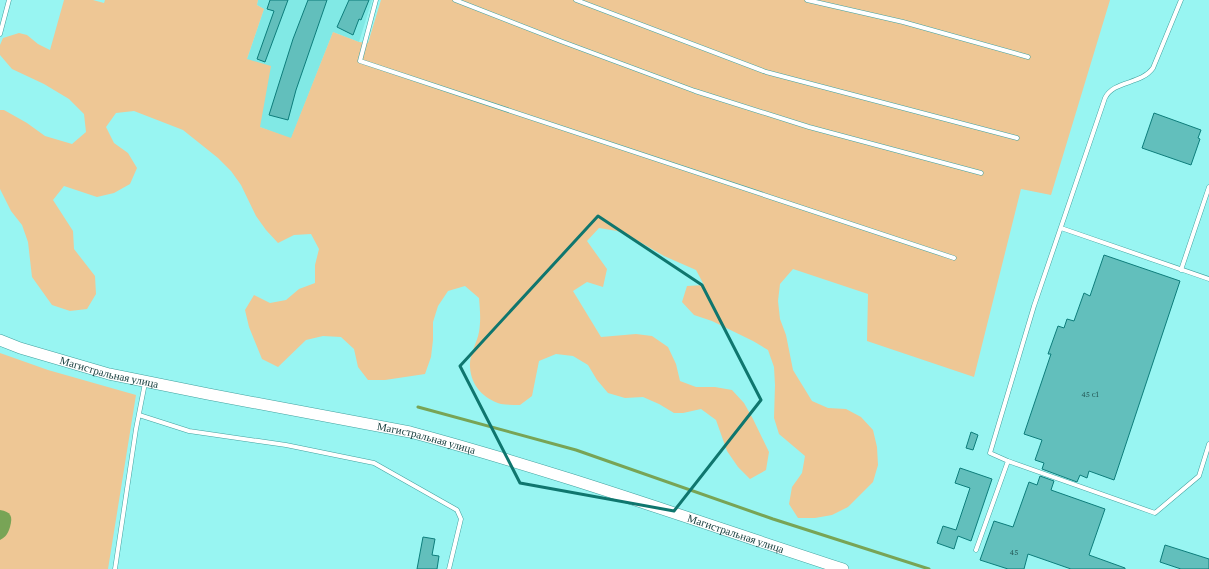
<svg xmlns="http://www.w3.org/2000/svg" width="1209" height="569" font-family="'Crimson Pro',serif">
  <rect width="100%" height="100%" fill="#98f5f2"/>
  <path fill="#81e9e5" d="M258,0H372L359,42L333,32L291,139L260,127L247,59L264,9L257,5Z"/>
  <path fill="#eec795" d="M64,0H93L104,3L105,0H258L257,5L264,9L247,59L271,66L260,127L291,138L333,32L359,42L368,43L381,0H1110L1051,195L1021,189L974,377L867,341L868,294L793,269L780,284L778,301L780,319L786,335L793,370L812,401L828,408L846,409L861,417L873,430L877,447L878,465L873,482L848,507L832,515L815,518H798L789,504L792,487L802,473L805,456L779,434L774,418L775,385L774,367L768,350L753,341L712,321L694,315L682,302L687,286L704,285L696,270L664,256L633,238L617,231L599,228L587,241L607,269L603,287L587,282L573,291L601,337L636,334L652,336L668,347L676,364L680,381L696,387H715L732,390L744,403L753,419L769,452L766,470L750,479L738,467L727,451L716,420L701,409L683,413H674L659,404L643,397L625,398L608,393L597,380L588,365L573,356L556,354L539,361L532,396L520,405C514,405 507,405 501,404C484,399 471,386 470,367C469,355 477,343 479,332C481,320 480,310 479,298L465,286L448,291L438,306L433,322V340L431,357L425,374L385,380H368L358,367L354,349L341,337L323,336L306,340L278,367L262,359L249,327L245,310L254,295L270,303L286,300L299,289L315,283V265L319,249L311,234L294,235L278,243L266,230L256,216L241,185L231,171L218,158L183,130L134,111L116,113L106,127L114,143L128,153L137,168L130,184L114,193L97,197L64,186L53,200L73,231L74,249L95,276L96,294L87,309L70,311L52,305L32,277L28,242L22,225L11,211L0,189V110H4L27,123L45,136L72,144L86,132L84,114L69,99L44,84L12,69L0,55V45L3,38L19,33L27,35L38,44L50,50Z
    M0,353L48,370L136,395L108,569H0Z"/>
  <path fill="#78a456" d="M0,510C11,512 13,516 10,527C8,533 6,537 0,540Z"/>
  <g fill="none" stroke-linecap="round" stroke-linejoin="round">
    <path stroke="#78a456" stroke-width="3" d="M418,407L576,450L773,519L929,569"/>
  </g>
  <path fill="#62bfbc" stroke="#0d7d7b" d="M270,0H288L265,62L257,59L274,11L267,9Z
    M308,0H327L296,90L288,120L269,115L293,39Z
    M349,0H369L361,20L359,19L353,35L337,27Z
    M1154,113L1201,130L1198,138L1200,139L1191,165L1142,148Z
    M1104,255L1180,281L1114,480L1089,471L1087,478L1080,475L1077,482L1042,469L1044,463L1035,460L1042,440L1024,434L1051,354H1048L1058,326L1064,328L1067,319L1074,321L1084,293L1090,296Z
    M971,432L978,435L973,450L966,448Z
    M960,468L992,479L971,541L958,536L954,549L937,543L943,526L956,530L970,488L955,483Z
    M1040,476L1054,481L1051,490L1105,509L1089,555L1125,568V569H1071L1028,554L1024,569H1008L980,560L994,521L1013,527L1029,482L1037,485Z
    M423,537L435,539L432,555L439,556L437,569H417Z
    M1165,545L1209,559V569H1181L1160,562Z"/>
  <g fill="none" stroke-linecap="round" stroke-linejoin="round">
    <g stroke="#42a19f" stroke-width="5">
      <path id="lane" d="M376,0L360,61L954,258
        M455,0L563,42L695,91L809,127L981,173
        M576,0L766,72L1017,138
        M807,0L903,22L1028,57
        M1181,0L1153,68C1141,85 1114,80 1105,98L1034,306L990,453L1008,461L1155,513L1199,476L1209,444
        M0,34L9,0
        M1061,228L1209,279
        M1181,270L1209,187
        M139,415L189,431L286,445L374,463L457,510L461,519L449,569
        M976,550L1008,461
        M115,569L136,429L145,383"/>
    </g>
    <g stroke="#42a19f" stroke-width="12">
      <g id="secondary">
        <path id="s1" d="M0,340L20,348L109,374L208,394L410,432C556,471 699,522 843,569"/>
      </g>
    </g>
    <use href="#lane" stroke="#fff" stroke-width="4"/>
    <use href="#secondary" stroke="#fff" stroke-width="11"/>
  </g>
  <path fill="none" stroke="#0f766e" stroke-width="3" stroke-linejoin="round" d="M598,216L702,285L761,400L674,511L520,483L460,366Z"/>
  <g text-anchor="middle" stroke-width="4" stroke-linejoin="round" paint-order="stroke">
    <g font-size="9" fill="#275c5a">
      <text x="1090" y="397">45 с1</text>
      <text x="1014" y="555">45</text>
    </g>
    <g font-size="11" fill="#133b3a" stroke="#98f5f2">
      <text dy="4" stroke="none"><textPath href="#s1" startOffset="114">Магистральная улица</textPath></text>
      <text dy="4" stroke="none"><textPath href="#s1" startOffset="438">Магистральная улица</textPath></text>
      <text dy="4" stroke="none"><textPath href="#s1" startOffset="762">Магистральная улица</textPath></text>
    </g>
  </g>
</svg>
